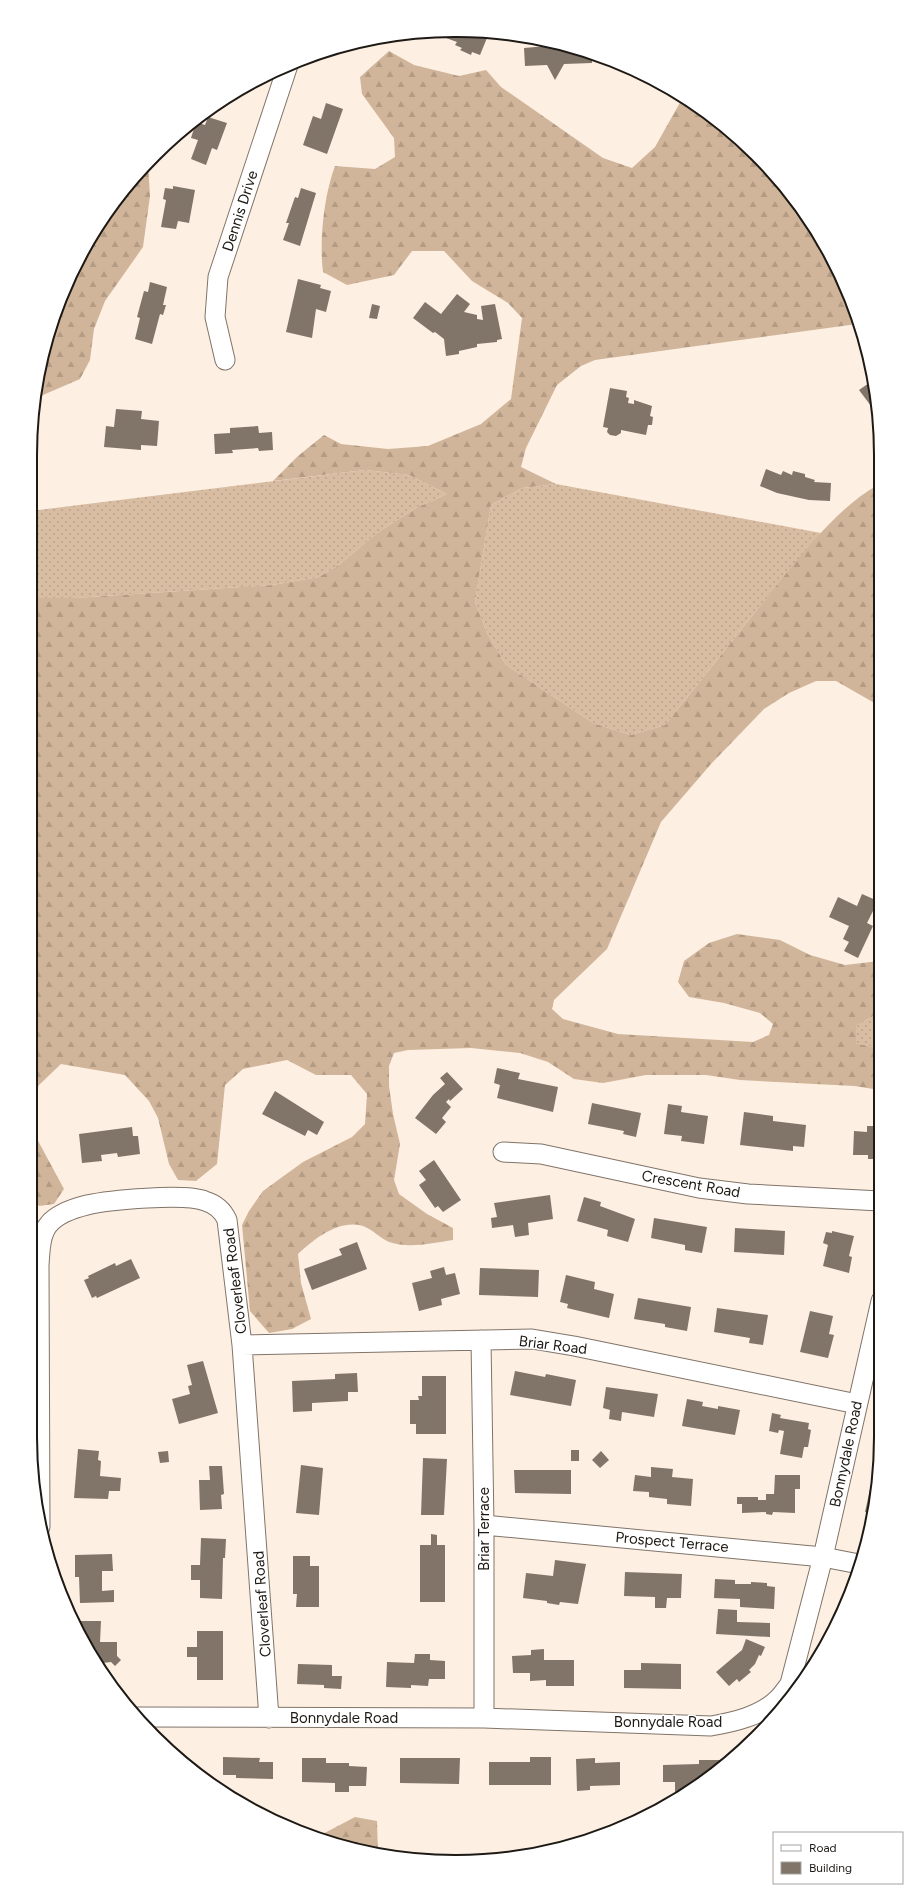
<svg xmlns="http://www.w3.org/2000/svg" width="911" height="1892" font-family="Figtree,sans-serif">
  <defs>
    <pattern id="grass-dots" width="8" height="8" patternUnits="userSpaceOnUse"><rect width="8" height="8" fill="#d8bda3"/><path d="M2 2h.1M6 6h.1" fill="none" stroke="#b9a28b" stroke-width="1.8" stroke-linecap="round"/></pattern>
    <pattern id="forest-firs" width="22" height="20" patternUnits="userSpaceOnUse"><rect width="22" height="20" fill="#d1b59a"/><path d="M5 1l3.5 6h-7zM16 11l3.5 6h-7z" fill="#b39b84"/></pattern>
  </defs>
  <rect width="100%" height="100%" fill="#fdefe2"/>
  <path fill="url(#grass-dots)" d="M365,470L409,475L447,494L416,508L377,533L340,564L319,577L272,585L74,598H30V511Z
    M556,484L821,533L756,611L665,725L631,735L593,723L506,665L487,633L475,602L491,505L522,488Z
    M879,1013L880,1049L856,1043V1026Z"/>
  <path fill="url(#forest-firs)" d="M389,51L414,65L459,76L486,70L501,87L603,158L632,168L655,147L682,99L714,118L793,196L849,292L857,324L595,360L581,366L557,385L526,448L521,467L556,484L522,488L491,505L475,602L487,633L506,665L593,723L631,735L665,725C704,677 742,628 781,580C808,547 840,506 878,485V705L836,681H816L789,693L764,709L711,764L661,822L607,949L554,1000L552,1009L563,1019L618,1034L753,1042L769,1035L773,1024L760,1013L724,1003L689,997L678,982L684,961L709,943L737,934L780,940L810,955L845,965L879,961V1013L856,1026V1043L880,1049V1090L854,1086L740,1080L706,1075H646L603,1083L574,1079L548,1062L520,1053L471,1048L408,1050L394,1053L389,1066V1086L393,1114L400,1144L394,1180L399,1194L427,1214L453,1228V1240C432,1243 410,1249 389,1242C380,1238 372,1229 363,1226C339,1219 314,1239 298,1254L301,1283L311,1319L292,1329L269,1333L250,1311L242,1225L249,1211L263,1191L303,1162L352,1137L365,1124L367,1094L351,1075H316L287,1060L243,1069L225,1085L217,1164L196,1181L178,1180L169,1164L158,1118L149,1101L125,1075L61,1064L39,1085L30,1102V598H74L272,585L319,577L340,564L377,533L416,508L447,494L409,475L365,470L273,481L298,456L324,435L341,444L388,449L428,446L481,424L511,399L522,318L508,303L472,281L444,251H412L394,275L347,285L323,272C319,241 324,195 335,166L375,169L395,157L394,138L362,94L360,77Z
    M148,163L150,196L143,247L105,301L94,329L90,360L80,379L43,395L35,404L38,372L62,292L102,219Z
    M30,1121L36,1137L64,1189L54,1204L39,1206L30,1194Z
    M355,1817L377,1821L378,1854L317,1837Z"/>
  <path fill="#817569" d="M456,30L489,33L480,55L472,52L471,55L460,50L462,48L455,45L457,42L446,38L449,31Z
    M551,42L558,46H563L592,54V63L564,64L555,80L547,65L525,66L524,48L547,46Z
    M326,103L343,109L327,154L303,145L313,116L321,119Z
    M208,117L227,123L217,150L212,148L206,165L191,159L198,140L191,138L196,122L205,125Z
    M173,186L195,190L189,223L178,221L176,229L161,227L166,200L163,199L165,188L173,189Z
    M301,188L316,193L300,246L283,240L289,223H286L295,197L298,198Z
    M298,279L321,285L320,288L331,291L326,312L316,309L312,338L286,332Z
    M150,282L167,287L163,305H166L163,315L160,314L152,344L135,339L140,318L137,317L144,291L148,292Z
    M457,294L470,304L464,312L477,315V319L483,320L481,306L495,304L502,339L497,340V342L477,344V347L459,351V354L446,356L444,339L435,332L433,333L413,318L425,302L441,314Z
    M372,304L380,306L377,319L369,318Z
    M872,378L877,402L871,406L859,390L869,383L867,381Z
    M610,388L627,391L626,397L629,398L628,403L634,404V400L652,406L650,416L653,417L652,425H648L646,435L621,430V433L616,436L610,435L607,432L608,428L603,427Z
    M116,409L142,411L141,419L159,421L157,446L141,445V450L104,447L106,426L114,427Z
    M258,426L259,433L272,432L273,450L259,451L258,448L232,450L233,453L215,454L214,434L230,433V428Z
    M766,469L781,475L783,471L792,475L793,471L805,474V477L815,480L814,482L831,483L830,501L809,500L777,493L760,486Z
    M862,894L878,901L867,923L873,926L858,958L844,951L849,942L843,939L849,926L829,917L838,897L857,906Z
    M497,1068L520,1073L518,1079L558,1087L553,1112L497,1098L500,1085L494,1083Z
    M447,1072L463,1089L450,1101L449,1099L446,1102L451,1107L442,1118L446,1122L436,1134L415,1118L433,1095L445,1084L440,1078Z
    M275,1091L324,1122L317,1135L308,1130L305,1136L262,1114Z
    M592,1103L641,1113L636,1137L623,1134L624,1131L588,1124Z
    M668,1104L682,1106L681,1112L708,1116L704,1144L681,1141L682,1136L664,1134Z
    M744,1112L773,1116V1121L806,1125L804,1147L793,1146V1151L740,1145Z
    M867,1126H880V1159H868V1155H853L854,1131L867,1132Z
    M132,1127L133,1136H138L140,1154L118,1157L117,1153L101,1155L102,1161L82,1163L79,1134Z
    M434,1160L461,1200L443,1212L438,1206L435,1208L419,1185L426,1180L419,1171Z
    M550,1195L553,1219L528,1223L529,1235L515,1237L513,1225L492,1228L491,1218L497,1217L494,1203Z
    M584,1197L601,1202L600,1206L635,1219L628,1242L607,1236L608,1230L577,1221Z
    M654,1218L707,1227L702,1253L685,1250V1245L651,1238Z
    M735,1228L785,1231L784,1255L734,1252Z
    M832,1231L854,1236L849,1256L852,1257L849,1273L823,1266L828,1245L823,1243L826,1232L832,1233Z
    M357,1242L367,1269L312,1290L304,1269L342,1255L339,1249Z
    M131,1259L140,1278L97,1298L96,1296L92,1298L84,1280L89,1278L88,1276L115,1263L116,1266Z
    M444,1267L446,1275L455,1273L460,1294L441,1299L442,1305L419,1311L412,1283L432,1278L430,1271Z
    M480,1268L539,1270L538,1297L479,1295Z
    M566,1275L595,1282L594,1289L614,1294L609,1318L567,1308L568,1304L560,1302Z
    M638,1298L691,1307L687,1331L665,1327V1324L634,1319Z
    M717,1308L768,1315L763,1345L749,1343L750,1338L714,1332Z
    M810,1311L833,1316L829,1334L834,1335L828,1358L800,1352Z
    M203,1361L218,1413L179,1424L172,1399L190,1394L188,1386L192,1385L187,1365Z
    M515,1371L545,1377L546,1374L576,1380L571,1406L510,1395Z
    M357,1373L358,1392H348V1401L312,1403V1411L293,1412L292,1381L335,1379V1374Z
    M422,1376H446V1434H416V1424H410V1400H419L418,1396H422Z
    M606,1387L658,1394L654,1417L622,1412L621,1421L609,1419L610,1410L603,1408Z
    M687,1399L703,1402L702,1406L718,1409V1406L740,1410L735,1435L682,1426Z
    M772,1413L781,1415L780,1418L809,1423L808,1429L811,1430L808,1447H804L802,1458L780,1454L784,1431L779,1430L778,1433L769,1431Z
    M78,1449L99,1451L98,1460L101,1461L100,1476L121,1478L120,1491H109L108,1499L74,1498Z
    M571,1450H579V1461H571Z
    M168,1451L169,1462L160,1463L158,1452Z
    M601,1451L609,1460L600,1468L592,1460Z
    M423,1458L447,1459L444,1515H421Z
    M301,1465L323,1468L319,1515L296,1513Z
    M209,1466H222L224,1494L221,1495L222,1509L200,1510L199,1480H210Z
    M651,1467L673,1469L672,1477L693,1479L691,1506L667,1504V1499L649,1497V1492L633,1491L635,1475L651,1477Z
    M514,1470H571V1494L515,1493Z
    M874,1471L878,1472L873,1514L865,1512Z
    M775,1475H800V1489H795V1513L773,1512L772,1515L766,1514V1512L742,1513V1504H737V1497H758V1500H766V1494H774Z
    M431,1534L437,1535V1545H445V1602H420V1545H431Z
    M201,1538L226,1539L225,1558H223L222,1599L200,1598V1580H191V1565H200Z
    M112,1554L113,1571H102V1591L114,1590V1602L80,1603L79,1577H75V1555Z
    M293,1556H310V1566H319V1607H296L297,1594H293Z
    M555,1560L586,1564L578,1604L560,1602L559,1605L547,1603V1601L523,1598L526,1573L553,1576Z
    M625,1572L682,1574L681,1598H667L666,1608H655V1597L624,1596Z
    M715,1579L735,1580V1584H751V1582L767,1583V1586L775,1587L774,1609L740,1607V1599L714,1598Z
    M718,1609L737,1610V1622L770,1623V1637L716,1634Z
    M81,1621H101L100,1642H117V1656L121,1660L115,1666L111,1662L103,1663V1673L87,1649L81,1635Z
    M197,1631H223V1680H197V1657H187V1647H197Z
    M746,1639L765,1647L761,1656L759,1655L755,1664L749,1670L751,1672L739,1682L737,1679L729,1686L716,1672L742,1650Z
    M544,1649V1660H574V1686H546V1680L530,1681V1673H513L512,1656L531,1655V1650Z
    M415,1654H430V1660L445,1661V1679H429L428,1686L411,1685V1688L386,1687L387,1662L414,1663Z
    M641,1663L681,1664V1689L624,1688V1670H641Z
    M298,1664L332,1665V1676H342L341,1689L324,1688V1685L297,1684Z
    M223,1757L260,1758L259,1762H273V1779L236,1778V1775H223Z
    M530,1757H551V1785H489V1762H530Z
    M302,1758H326V1763H349V1766L367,1767L366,1786H349V1792H335V1783L302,1782Z
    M400,1758H460L459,1784L400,1783Z
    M595,1758V1763L620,1762V1785L590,1786V1790L577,1791L576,1759Z
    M699,1760H721V1768L714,1774L685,1793H675V1782H663V1765L699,1764Z"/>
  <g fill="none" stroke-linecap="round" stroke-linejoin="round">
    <g stroke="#817469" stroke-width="21">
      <path id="minor" d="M225,360L215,317L218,277L288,65
        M503,1152L541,1154L699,1188L748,1194L880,1201
        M481,1340L484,1525V1718
        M242,1345L532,1339L574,1346L857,1404
        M484,1525L823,1557L859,1564
        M40,1527L39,1265C40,1252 40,1234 49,1224C57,1214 75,1208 87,1205C109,1200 185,1193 205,1201C215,1204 223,1211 227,1220L242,1345L269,1718
        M138,1717L484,1718L711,1726C734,1722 761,1716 778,1699C783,1694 786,1689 790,1684L823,1557L881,1301"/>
    </g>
    <use href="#minor" stroke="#fff" stroke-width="19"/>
  </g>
  <g text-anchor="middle" stroke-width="3" stroke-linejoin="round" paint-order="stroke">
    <g font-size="15" fill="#1d1914" stroke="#fff">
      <text transform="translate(240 211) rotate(-72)" y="5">Dennis Drive</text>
      <text transform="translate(691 1184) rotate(10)" y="5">Crescent Road</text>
      <text transform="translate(235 1281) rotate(-97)" y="5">Cloverleaf Road</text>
      <text transform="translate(553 1345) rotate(7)" y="5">Briar Road</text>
      <text transform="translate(846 1454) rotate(-78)" y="5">Bonnydale Road</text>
      <text transform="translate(484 1529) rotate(-90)" y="5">Briar Terrace</text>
      <text transform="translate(672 1542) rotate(5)" y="5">Prospect Terrace</text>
      <text transform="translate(262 1604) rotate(-94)" y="5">Cloverleaf Road</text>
      <text x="344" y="1723">Bonnydale Road</text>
      <text x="668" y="1727">Bonnydale Road</text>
    </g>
  </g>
  <path d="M0 0H911V1892H0ZM455 37H456A418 418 0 0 1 874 455V1437A418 418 0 0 1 456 1855H455A418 418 0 0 1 37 1437V455A418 418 0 0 1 455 37Z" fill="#fff" fill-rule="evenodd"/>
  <path fill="none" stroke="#1d1914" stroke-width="2" d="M455 37H456A418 418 0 0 1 874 455V1437A418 418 0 0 1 456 1855H455A418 418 0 0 1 37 1437V455A418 418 0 0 1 455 37Z"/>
  <rect x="773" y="1832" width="130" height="52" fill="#ffffff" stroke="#a5a3a1"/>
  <rect x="781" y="1845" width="20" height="6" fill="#ffffff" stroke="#a5a3a1"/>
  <text x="809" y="1852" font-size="12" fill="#1d1914">Road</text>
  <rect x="781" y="1862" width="20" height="12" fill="#817569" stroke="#a5a3a1"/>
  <text x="809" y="1872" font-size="12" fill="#1d1914">Building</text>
</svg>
